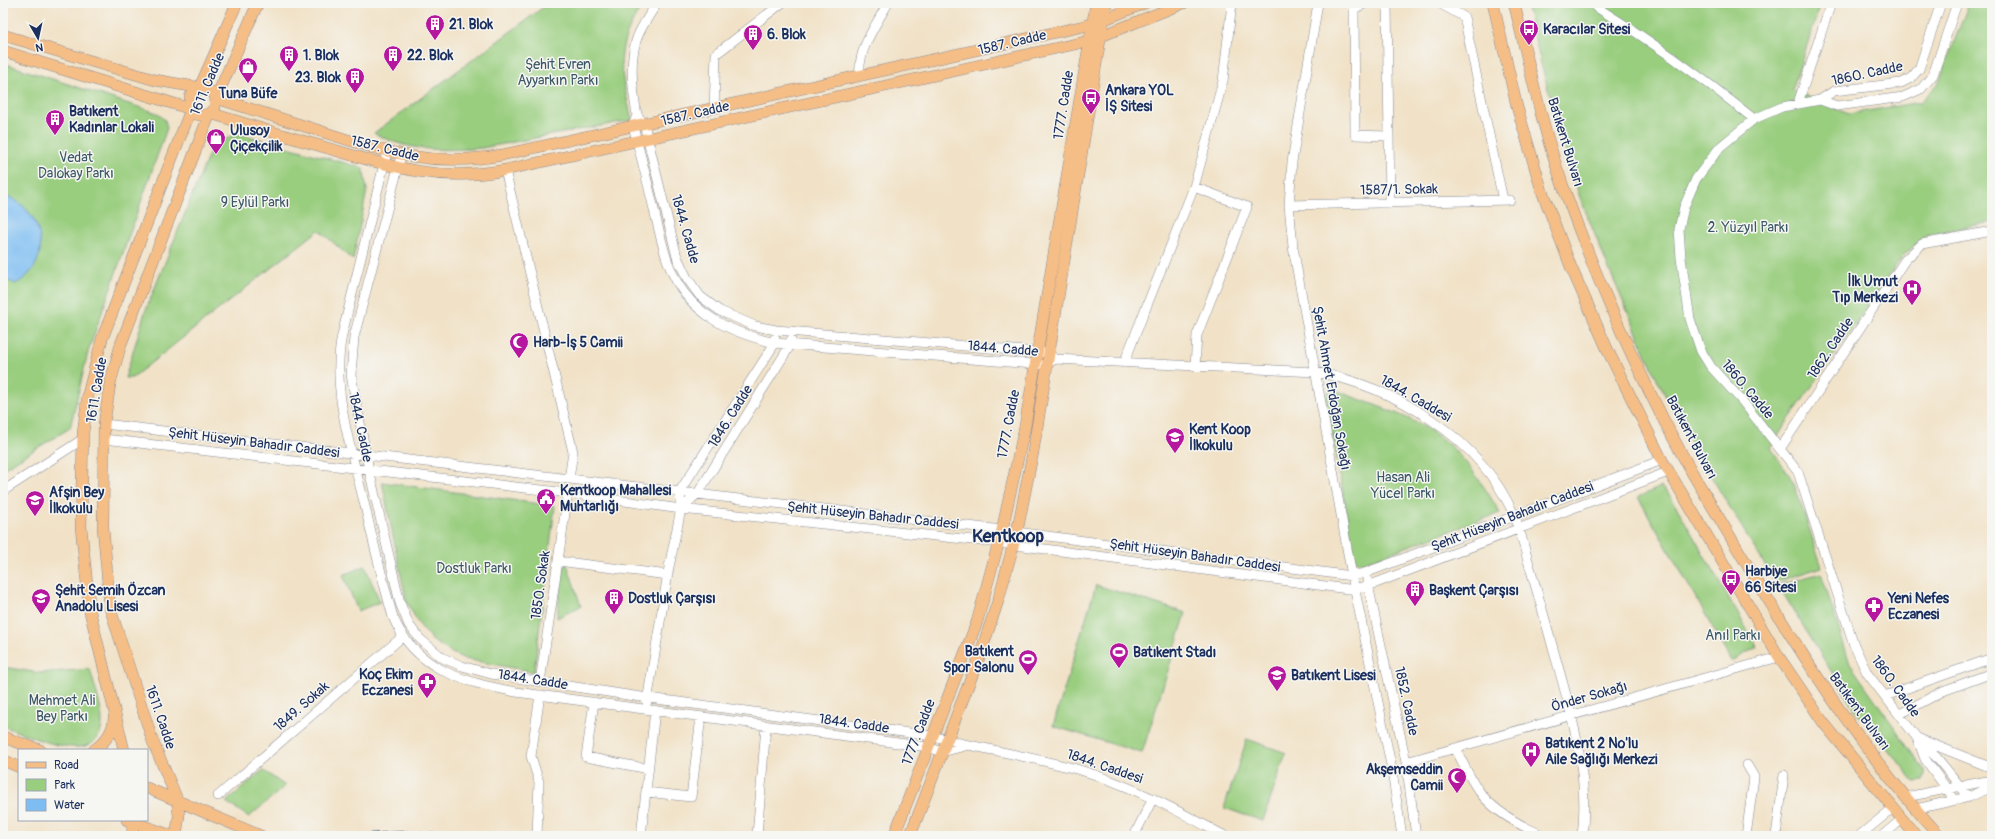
<svg xmlns="http://www.w3.org/2000/svg" width="1995" height="839" font-family="Pangolin,sans-serif">
  <rect width="100%" height="100%" fill="#f6f6f2"/>
  <filter id="ink" filterUnits="userSpaceOnUse"><feTurbulence type="fractalNoise" baseFrequency=".025" numOctaves="2"/><feDisplacementMap in="SourceGraphic" scale="8" xChannelSelector="R" yChannelSelector="G"/><feConvolveMatrix kernelMatrix="1 2 1 2 8 2 1 2 1" color-interpolation-filters="sRGB"/></filter>
  <filter id="wash" filterUnits="userSpaceOnUse"><feTurbulence type="fractalNoise" baseFrequency=".012" numOctaves="4" result="noise"/><feDisplacementMap in="SourceGraphic" scale="16" xChannelSelector="R" yChannelSelector="G"/><feGaussianBlur stdDeviation="0.9" result="paint"/><feColorMatrix in="noise" values="0 0 0 0 0 0 0 0 0 0 0 0 0 0 0 0 0 1.4 0 .05"/><feComposite in="paint" operator="in"/></filter>
  <g filter="url(#wash)">
    <rect width="100%" height="100%" fill="#f1e2c7"/>
    <path fill="#9ace7f" stroke="#5a7e6e" d="M549,3H644C612,50 620,68 632,120L482,148C444,151 408,152 374,133Z
      M1526,3H1821L1792,90L1849,114L1920,102L1938,84L1969,3H1992V222L1926,235L1902,257L1783,428L1771,448C1779,461 1788,471 1794,484L1822,567L1775,582L1694,448L1658,381L1608,267L1579,195L1542,68Z
      M3,63L157,113L165,120L167,128L88,352L70,428L3,469Z
      M241,134L363,168L367,190L353,260L319,230L132,378H125L145,312L211,149L233,135Z
      M1335,390C1362,401 1396,411 1421,425C1457,444 1480,479 1500,513L1362,563L1357,561L1354,557L1326,396L1329,391Z
      M382,482L555,506L534,672L465,659L452,653L433,641L418,623L406,600Z
      M1661,487L1669,494L1757,647L1732,661L1638,497Z
      M563,564H567L581,606L557,618Z
      M365,566L380,602L358,611L343,575Z
      M1821,573L1850,664L1925,771V776L1922,780L1914,781L1852,705L1778,585Z
      M1096,585L1186,613L1142,753L1053,726Z
      M3,667L40,673L90,669C93,682 103,710 102,723C100,771 26,734 3,726Z
      M1247,739L1286,753L1263,821L1224,808Z
      M263,770L285,786L249,817L226,802Z"/>
    <path fill="#7dbdf2" stroke="#4c76a8" d="M3,195C44,207 56,264 15,284L10,281H3Z"/>
  </g>
  <g filter="url(#ink)">
    <g fill="none" stroke-linecap="round" stroke-linejoin="round">
      <g stroke="#868892" stroke-width="10">
        <path id="minor" d="M1318,3L1292,162L1289,205L1293,247L1352,576L1391,765L1402,836
          M1366,3L1354,9L1355,135L1389,136
          M1387,3L1390,203
          M1439,3L1464,17L1503,200
          M1590,3C1647,38 1702,77 1754,119
          M1941,3L1919,69L1911,78L1901,83L1834,91L1820,100L1837,106L1903,97L1921,89L1933,75L1957,3
          M860,76C857,50 876,25 888,3
          M1820,100L1782,107L1754,119L1720,147L1696,179L1684,207L1679,229L1681,258L1690,319L1701,351L1711,367L1743,402L1798,472L1854,645L1867,673L1917,738L1992,768
          M1798,103L1831,3
          M714,109L716,54L782,3
          M637,115L644,124L677,257L687,278L700,296L720,311L755,326L776,330L1048,353L1055,359L1046,365L775,343C728,332 687,313 669,265C663,250 660,234 656,218C649,187 641,157 633,126Z
          M637,115C633,92 629,64 636,41C640,27 650,15 657,3
          M387,152L342,335C331,389 351,449 364,502C373,541 382,579 393,617C415,670 464,682 516,692L928,747L942,752L969,745L932,736L634,696L491,674L462,666L443,658L420,639L409,625L400,603L369,470L351,375L354,337L401,156
          M505,170L573,452L569,479
          M1194,187L1247,207L1197,335L1195,367
          M1289,205L1510,200
          M1055,359L1315,372C1396,387 1480,438 1514,515C1521,531 1524,548 1529,564C1538,594 1546,623 1554,652C1571,711 1590,774 1582,836
          M1124,363L1194,187L1223,81L1232,3
          M104,424L1002,530L1352,576L1365,573L1662,460
          M104,439L568,493L681,509L992,542L1348,589L1368,586L1668,472
          M1780,449L1905,260L1922,244L1992,231
          M3,491L83,439
          M681,509L698,493L791,344V340
          M558,561L668,575
          M1367,580L1406,762L1416,836
          M540,682L568,493
          M1885,696L1992,658
          M594,702L586,757L649,769
          M647,702L669,567L681,509L680,491L775,343V338
          M1900,714L1943,691L1992,673
          M969,745C1006,753 1044,760 1080,770C1131,785 1178,811 1225,836
          M1455,748C1463,762 1469,778 1479,791C1494,812 1521,826 1544,836
          M1406,762L1779,657
          M646,792L691,797L701,717
          M218,796L402,637
          M1906,797L1992,780
          M1955,800L1925,759L1917,738L1937,758L1969,797
          M1916,809L1969,797L1992,787
          M537,836L539,782L531,756L540,695
          M641,836L655,710
          M757,836L766,726
          M1134,836L1153,798
          M1746,836L1754,777L1747,765
          M1776,836L1784,775
          M1859,836L1892,809
          M1882,836L1901,820"/>
      </g>
      <g stroke="#868892" stroke-width="12">
        <path id="major" d="M1493,3L1517,107L1542,191L1571,267L1609,353L1662,460L1779,657L1823,722L1916,836
          M1514,3C1529,64 1542,127 1563,186C1598,284 1643,386 1694,476C1714,510 1735,544 1755,578C1810,668 1868,759 1940,836
          M3,35L155,80L207,89L214,94L216,98
          M3,51L191,109C196,116 202,117 210,113
          M216,98C250,109 285,120 320,131C385,152 432,168 502,155L1084,26L1103,20L1145,3
          M210,113C248,125 286,136 324,147C388,166 438,183 505,170L1089,41L1184,3
          M3,737L40,750
          M94,750C105,742 114,732 114,717
          M124,750L90,612L81,527L83,433L88,394L102,339L191,109L190,97L199,89L237,3
          M3,760L19,767
          M147,788L261,836
          M127,820L172,836
          M132,820L133,836
          M176,836L179,816L177,799L153,742L110,608L103,527L104,424L110,384L121,344L210,113L215,107L216,98L258,3
          M894,836L977,622L1002,530L1025,426L1096,3
          M910,836L980,655L998,601L1017,532L1033,452L1106,3"/>
      </g>
      <use href="#minor" stroke="#fff" stroke-width="9"/>
      <use href="#major" stroke="#f6be87" stroke-width="11"/>
      <g stroke="#1b2f5e" stroke-width="4.5">
        <path id="rail" d="M354,836L406,833L445,836
          M1985,836L1992,832"/>
      </g>
      <use href="#rail" stroke="#f6f6f2" stroke-width="3" stroke-dasharray="9" stroke-linecap="butt"/>
    </g>
  </g>
  <defs>
    <g id="building-pin" transform="scale(1)"><path d="M0 17L-7.5 6A9.5 9.5 0 1 1 7.5 6Z" fill="#b5179e" stroke="#f6f6f2"/><path d="M-4-6H4V6H1V3H-1V6H-4ZM-2.5-4.3h1.7v1.8h-1.7ZM.8-4.3h1.7v1.8H.8ZM-2.5-1h1.7V.8h-1.7ZM.8-1h1.7V.8H.8Z" fill="#fff"/></g>
    <g id="bus-pin" transform="scale(1)"><path d="M0 17L-7.5 6A9.5 9.5 0 1 1 7.5 6Z" fill="#b5179e" stroke="#f6f6f2"/><path d="M-5-6H5V4H4V6H2V4H-2V6H-4V4H-5ZM-3.5-4V0h7V-4ZM-3.5 1.2v1.5H-2V1.2ZM2 1.2v1.5H3.5V1.2Z" fill="#fff"/></g>
    <g id="shop-pin" transform="scale(1)"><path d="M0 17L-7.5 6A9.5 9.5 0 1 1 7.5 6Z" fill="#b5179e" stroke="#f6f6f2"/><path d="M-5-2.5h2.3a2.7 3.5 0 0 1 5.4 0H5L5.5 6h-11ZM-1.5-2.5h3a1.5 2.3 0 0 0-3 0Z" fill="#fff"/></g>
    <g id="hospital-pin" transform="scale(1)"><path d="M0 17L-7.5 6A9.5 9.5 0 1 1 7.5 6Z" fill="#b5179e" stroke="#f6f6f2"/><path d="M-5-5h3v3.5h4V-5h3V5h-3V1.5h-4V5h-3Z" fill="#fff"/></g>
    <g id="mosque-pin" transform="scale(1)"><path d="M0 17L-7.5 6A9.5 9.5 0 1 1 7.5 6Z" fill="#b5179e" stroke="#f6f6f2"/><path d="M3.5-4.9A6 6 0 1 0 3.5 4.9A5 5 0 1 1 3.5-4.9Z" fill="#fff"/></g>
    <g id="school-pin" transform="scale(1)"><path d="M0 17L-7.5 6A9.5 9.5 0 1 1 7.5 6Z" fill="#b5179e" stroke="#f6f6f2"/><path d="M0-5L7-2L0 1L-7-2ZM-4 1L0 2.5L4 1V4Q0 6-4 4Z" fill="#fff"/></g>
    <g id="civic-pin" transform="scale(1)"><path d="M0 17L-7.5 6A9.5 9.5 0 1 1 7.5 6Z" fill="#b5179e" stroke="#f6f6f2"/><path d="M-.6-6.5H3V-4.5H.6V-3L4-1V1h2V6H-6V1h2V-1L-.6-3ZM-1.2 2.5V6h2.4V2.5Z" fill="#fff"/></g>
    <g id="pharmacy-pin" transform="scale(1)"><path d="M0 17L-7.5 6A9.5 9.5 0 1 1 7.5 6Z" fill="#b5179e" stroke="#f6f6f2"/><path d="M-2-6h4v4h4v4h-4v4h-4v-4h-4v-4h4Z" fill="#fff"/></g>
    <g id="stadium-pin" transform="scale(1)"><path d="M0 17L-7.5 6A9.5 9.5 0 1 1 7.5 6Z" fill="#b5179e" stroke="#f6f6f2"/><path d="M0-5a6.5 5 0 1 0 0 10a6.5 5 0 1 0 0-10ZM-3.5-1.8h7v3.6h-7Z" fill="#fff"/></g>
  </defs>
  <g fill-rule="evenodd">
    <use href="#building-pin" x="435" y="24"/>
    <use href="#bus-pin" x="1529" y="29"/>
    <use href="#building-pin" x="753" y="34"/>
    <use href="#building-pin" x="289" y="55"/>
    <use href="#building-pin" x="393" y="55"/>
    <use href="#shop-pin" x="248" y="67"/>
    <use href="#building-pin" x="355" y="77"/>
    <use href="#bus-pin" x="1091" y="98"/>
    <use href="#building-pin" x="55" y="119"/>
    <use href="#shop-pin" x="216" y="138"/>
    <use href="#hospital-pin" x="1912" y="289"/>
    <use href="#mosque-pin" x="519" y="342"/>
    <use href="#school-pin" x="1175" y="437"/>
    <use href="#civic-pin" x="546" y="498"/>
    <use href="#school-pin" x="35" y="500"/>
    <use href="#bus-pin" x="1731" y="579"/>
    <use href="#building-pin" x="1415" y="590"/>
    <use href="#school-pin" x="41" y="598"/>
    <use href="#building-pin" x="614" y="598"/>
    <use href="#pharmacy-pin" x="1874" y="606"/>
    <use href="#stadium-pin" x="1119" y="652"/>
    <use href="#stadium-pin" x="1028" y="659"/>
    <use href="#school-pin" x="1277" y="675"/>
    <use href="#pharmacy-pin" x="427" y="682"/>
    <use href="#hospital-pin" x="1531" y="751"/>
    <use href="#mosque-pin" x="1457" y="777"/>
  </g>
  <g text-anchor="middle" stroke-width="3" stroke-linejoin="round" paint-order="stroke">
    <g font-size="14" font-weight="bold" fill="#1b2f5e" stroke="#f6f6f2" text-anchor="start">
      <text x="449" y="29">21. Blok</text>
      <text x="1543" y="34">Karacılar Sitesi</text>
      <text x="767" y="39">6. Blok</text>
      <text x="303" y="60">1. Blok</text>
      <text x="407" y="60">22. Blok</text>
      <text x="341" y="82" text-anchor="end">23. Blok</text>
      <text x="1105" y="95">Ankara YOL<tspan x="1105" dy="16">İŞ Sitesi</tspan></text>
      <text x="248" y="98" text-anchor="middle">Tuna Büfe</text>
      <text x="69" y="116">Batıkent<tspan x="69" dy="16">Kadınlar Lokali</tspan></text>
      <text x="230" y="135">Ulusoy<tspan x="230" dy="16">Çiçekçilik</tspan></text>
      <text x="1898" y="286" text-anchor="end">İlk Umut<tspan x="1898" dy="16">Tıp Merkezi</tspan></text>
      <text x="533" y="347">Harb-İş 5 Camii</text>
      <text x="1189" y="434">Kent Koop<tspan x="1189" dy="16">İlkokulu</tspan></text>
      <text x="560" y="495">Kentkoop Mahallesi<tspan x="560" dy="16">Muhtarlığı</tspan></text>
      <text x="49" y="497">Afşin Bey<tspan x="49" dy="16">İlkokulu</tspan></text>
      <text x="1745" y="576">Harbiye<tspan x="1745" dy="16">66 Sitesi</tspan></text>
      <text x="55" y="595">Şehit Semih Özcan<tspan x="55" dy="16">Anadolu Lisesi</tspan></text>
      <text x="1429" y="595">Başkent Çarşısı</text>
      <text x="628" y="603">Dostluk Çarşısı</text>
      <text x="1888" y="603">Yeni Nefes<tspan x="1888" dy="16">Eczanesi</tspan></text>
      <text x="1014" y="656" text-anchor="end">Batıkent<tspan x="1014" dy="16">Spor Salonu</tspan></text>
      <text x="1133" y="657">Batıkent Stadı</text>
      <text x="413" y="679" text-anchor="end">Koç Ekim<tspan x="413" dy="16">Eczanesi</tspan></text>
      <text x="1291" y="680">Batıkent Lisesi</text>
      <text x="1545" y="748">Batıkent 2 No'lu<tspan x="1545" dy="16">Aile Sağlığı Merkezi</tspan></text>
      <text x="1443" y="774" text-anchor="end">Akşemseddin<tspan x="1443" dy="16">Camii</tspan></text>
    </g>
    <g font-size="14" fill="#1b2f5e" stroke="#f6f6f2">
      <text transform="translate(1012 42) rotate(-13)" y="5">1587. Cadde</text>
      <text transform="translate(1867 73) rotate(-12)" y="5">1860. Cadde</text>
      <text transform="translate(207 84) rotate(-67)" y="5">1611. Cadde</text>
      <text transform="translate(1063 105) rotate(-81)" y="5">1777. Cadde</text>
      <text transform="translate(695 113) rotate(-13)" y="5">1587. Cadde</text>
      <text transform="translate(1566 142) rotate(73)" y="5">Batıkent Bulvarı</text>
      <text transform="translate(385 148) rotate(14)" y="5">1587. Cadde</text>
      <text transform="translate(1399 189) rotate(-1)" y="5">1587/1. Sokak</text>
      <text transform="translate(686 229) rotate(74)" y="5">1844. Cadde</text>
      <text transform="translate(1003 348) rotate(5)" y="5">1844. Cadde</text>
      <text transform="translate(1830 348) rotate(-56)" y="5">1862. Cadde</text>
      <text transform="translate(1332 388) rotate(80)" y="5">Şehit Ahmet Erdoğan Sokağı</text>
      <text transform="translate(1748 389) rotate(50)" y="5">1860. Cadde</text>
      <text transform="translate(96 390) rotate(-80)" y="5">1611. Cadde</text>
      <text transform="translate(1416 398) rotate(30)" y="5">1844. Caddesi</text>
      <text transform="translate(730 416) rotate(-58)" y="5">1846. Cadde</text>
      <text transform="translate(1008 424) rotate(-79)" y="5">1777. Cadde</text>
      <text transform="translate(361 427) rotate(78)" y="5">1844. Cadde</text>
      <text transform="translate(1692 437) rotate(62)" y="5">Batıkent Bulvarı</text>
      <text transform="translate(254 442) rotate(7)" y="5">Şehit Hüseyin Bahadır Caddesi</text>
      <text transform="translate(873 515) rotate(6)" y="5">Şehit Hüseyin Bahadır Caddesi</text>
      <text transform="translate(1512 516) rotate(-21)" y="5">Şehit Hüseyin Bahadır Caddesi</text>
      <text transform="translate(1195 555) rotate(8)" y="5">Şehit Hüseyin Bahadır Caddesi</text>
      <text transform="translate(540 585) rotate(-82)" y="5">1850. Sokak</text>
      <text transform="translate(533 679) rotate(9)" y="5">1844. Cadde</text>
      <text transform="translate(1896 686) rotate(54)" y="5">1860. Cadde</text>
      <text transform="translate(1589 696) rotate(-16)" y="5">Önder Sokağı</text>
      <text transform="translate(1407 701) rotate(78)" y="5">1852. Cadde</text>
      <text transform="translate(301 706) rotate(-41)" y="5">1849. Sokak</text>
      <text transform="translate(1860 711) rotate(54)" y="5">Batıkent Bulvarı</text>
      <text transform="translate(161 717) rotate(71)" y="5">1611. Cadde</text>
      <text transform="translate(854 723) rotate(8)" y="5">1844. Cadde</text>
      <text transform="translate(918 732) rotate(-69)" y="5">1777. Cadde</text>
      <text transform="translate(1105 766) rotate(19)" y="5">1844. Caddesi</text>
    </g>
    <g font-size="14" fill="#3b5766" stroke="#f6f6f2">
      <text x="558" y="69">Şehit Evren<tspan x="558" dy="16">Ayyarkın Parkı</tspan></text>
      <text x="76" y="162">Vedat<tspan x="76" dy="16">Dalokay Parkı</tspan></text>
      <text x="255" y="207">9 Eylül Parkı</text>
      <text x="1748" y="232">2. Yüzyıl Parkı</text>
      <text x="1403" y="482">Hasan Ali<tspan x="1403" dy="16">Yücel Parkı</tspan></text>
      <text x="474" y="573">Dostluk Parkı</text>
      <text x="1733" y="640">Anıl Parkı</text>
      <text x="62" y="705">Mehmet Ali<tspan x="62" dy="16">Bey Parkı</tspan></text>
    </g>
    <g font-size="18" font-weight="bold" fill="#1b2f5e" stroke="#f6f6f2">
      <text x="1008" y="542">Kentkoop</text>
    </g>
  </g>
  <rect width="1995" height="839" fill="none" stroke="#f6f6f2" stroke-width="16"/>
  <rect x="18" y="749" width="130" height="72" fill="#f6f6f2" stroke="#9ea6b7"/>
  <rect x="26" y="762" width="20" height="6" fill="#f6be87" stroke="#9ea6b7"/>
  <text x="54" y="769" font-size="12" fill="#1b2f5e">Road</text>
  <rect x="26" y="779" width="20" height="12" fill="#9ace7f" stroke="#9ea6b7"/>
  <text x="54" y="789" font-size="12" fill="#1b2f5e">Park</text>
  <rect x="26" y="799" width="20" height="12" fill="#7dbdf2" stroke="#9ea6b7"/>
  <text x="54" y="809" font-size="12" fill="#1b2f5e">Water</text>
  <g transform="translate(38 38) rotate(171)" stroke="#f6f6f2" stroke-width="3" paint-order="stroke">
  <path d="M0-3L7 15L0 10L-7 15Z" fill="#1b2f5e"/>
  <text y="-6" font-size="11" font-weight="bold" text-anchor="middle" fill="#1b2f5e">N</text>
  </g>
</svg>
